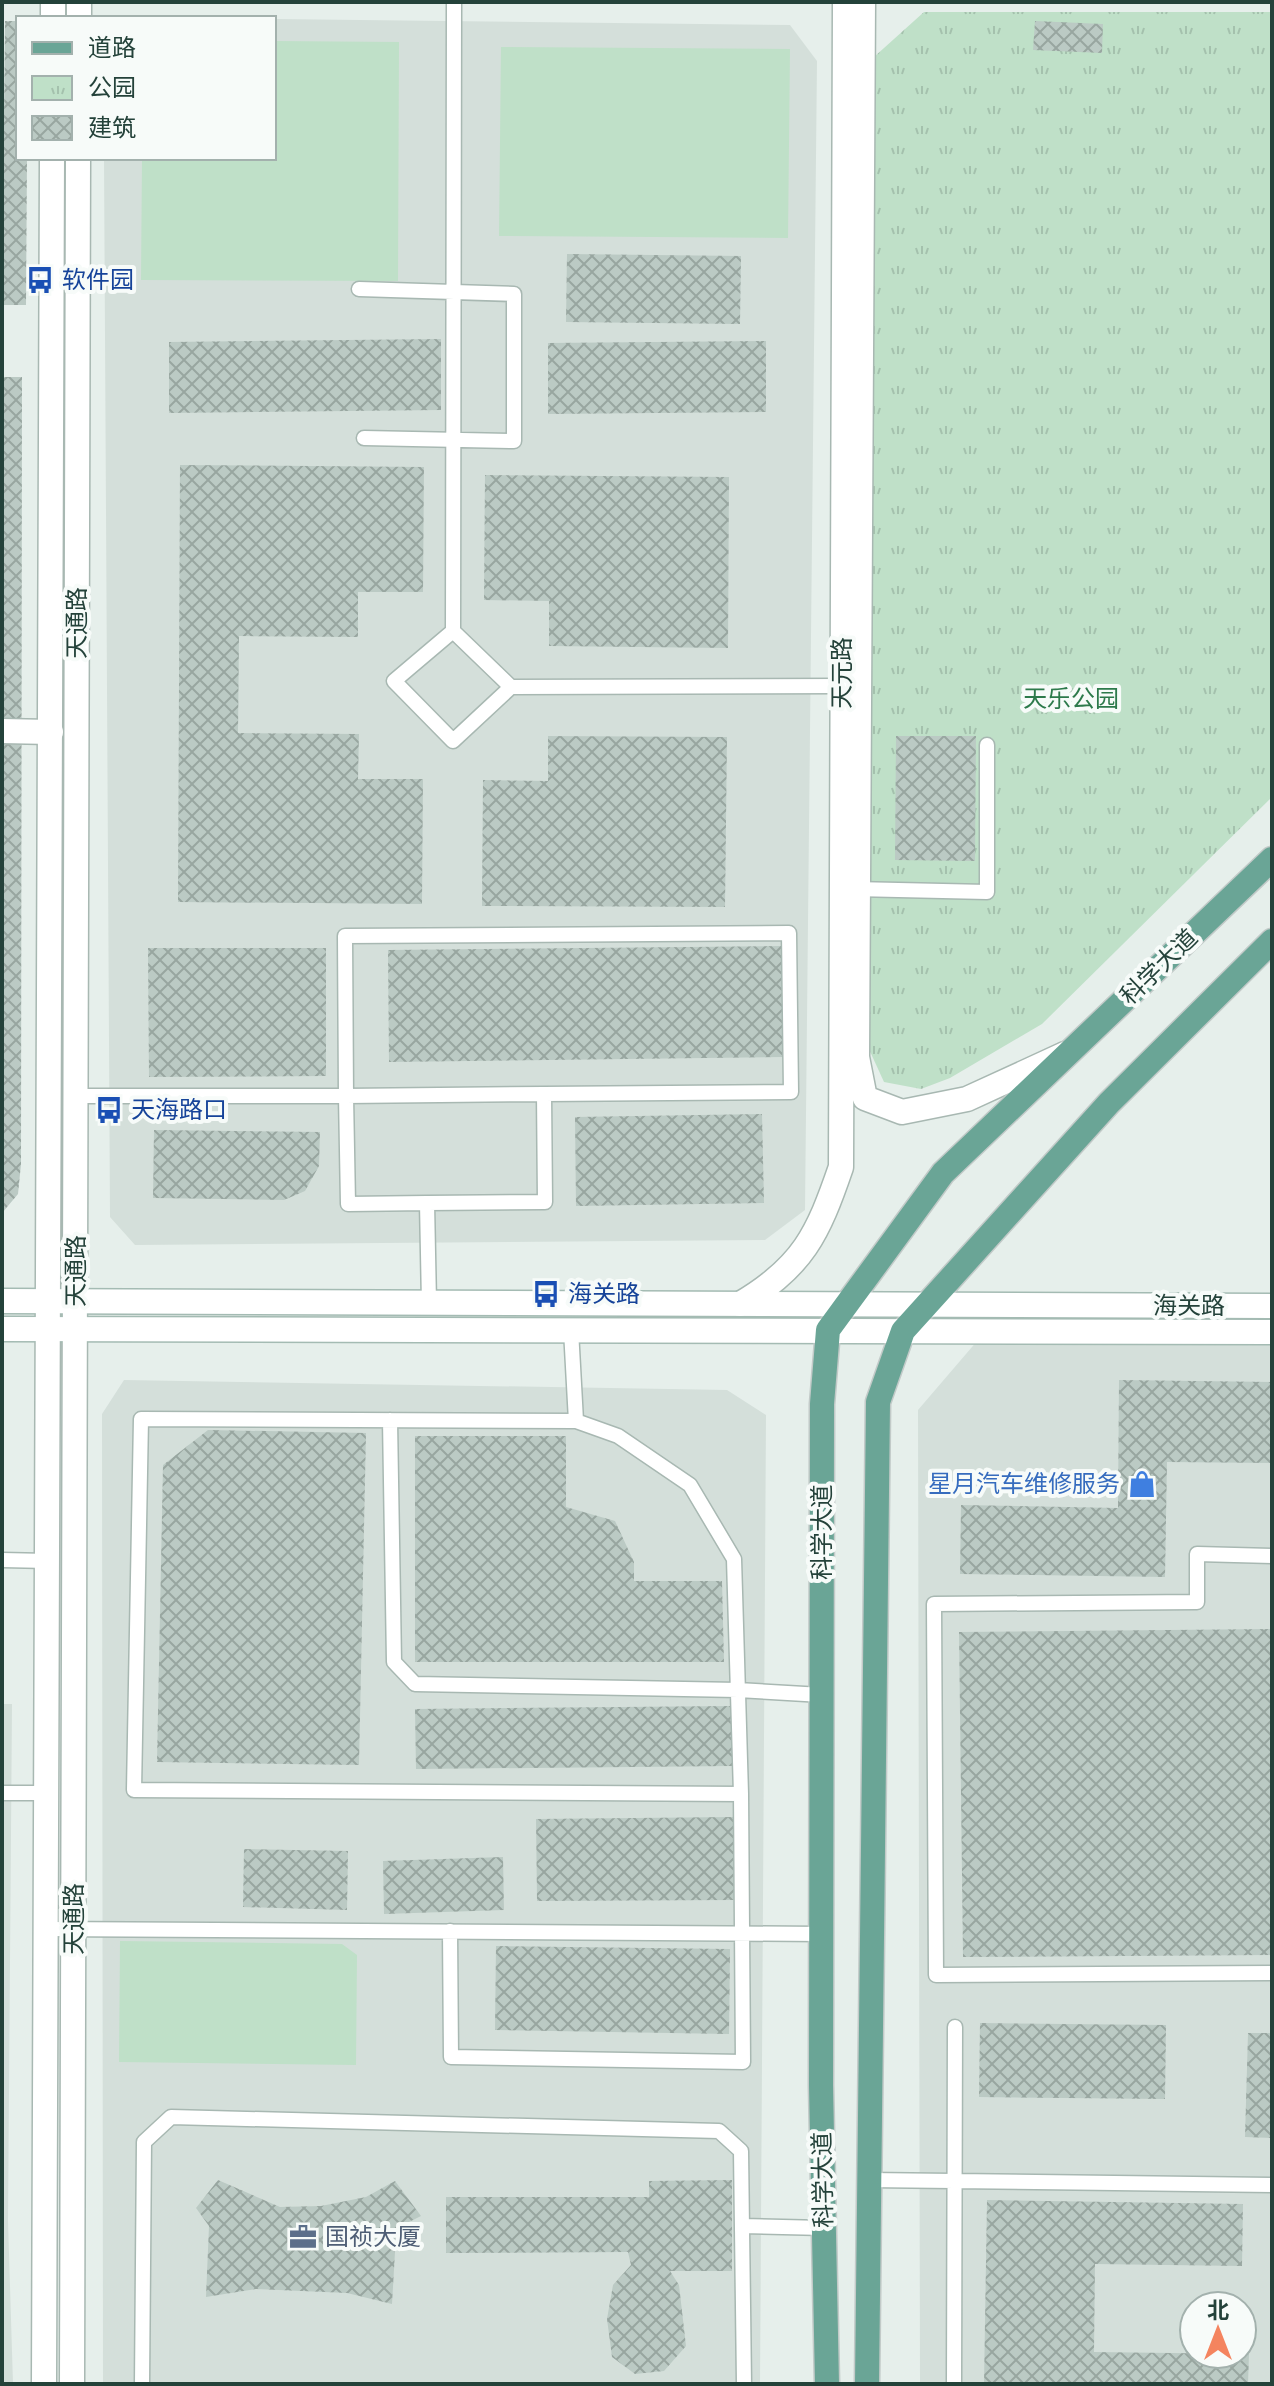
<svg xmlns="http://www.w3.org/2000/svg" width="1274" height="2386" font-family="'Roboto Condensed','Noto Sans SC',sans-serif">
  <defs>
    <pattern id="park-tufts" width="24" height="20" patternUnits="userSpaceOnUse" patternTransform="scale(2)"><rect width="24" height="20" fill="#bfe0c8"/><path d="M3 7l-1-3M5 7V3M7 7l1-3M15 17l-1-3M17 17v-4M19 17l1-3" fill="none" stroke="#a4c1ad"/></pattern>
    <pattern id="building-cross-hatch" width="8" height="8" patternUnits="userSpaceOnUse" patternTransform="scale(2)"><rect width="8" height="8" fill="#bbcac4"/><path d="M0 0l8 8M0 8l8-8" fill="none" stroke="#98a6a0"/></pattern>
  </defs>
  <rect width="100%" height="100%" fill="#e6efeb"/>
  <path fill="#d4dfda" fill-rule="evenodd" d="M274,19L790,25L817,61L805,1210L765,1240L135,1245L110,1217L104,158H274Z
    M978,1340L1272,1343V2384H920L918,1410ZM1194,2306H1242V2354H1194Z
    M124,1380L727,1390L766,1415L760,2384H103L102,1414Z
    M2,1704H12L8,2221L13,2384H2Z"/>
  <path fill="#bfe0c8" d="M274,41L399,42L398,281L141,280L142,158H274Z
    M501,47L790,49L788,238L499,236Z
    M120,1941L342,1944L357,1955L356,2065L119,2062Z"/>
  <path fill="url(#park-tufts)" d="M924,12H1272V797L1042,1024L950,1078L921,1089L884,1082L868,1047L874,57Z"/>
  <path fill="url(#building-cross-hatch)" d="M5,21H18V158H27L26,305H2Z
    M1035,21L1103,24L1102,53L1033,50Z
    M567,254L741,256L740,324L566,322Z
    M441,339V410L169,413V342Z
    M766,341V412L548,414V343Z
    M2,377H22L21,1164L18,1194L2,1213Z
    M180,465L424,467L423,592H358V637L239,636L238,733L359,734L358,779H423L422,904L178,902Z
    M485,475L729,477L728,648L549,646V601L484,600Z
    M548,736L727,737L725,907L482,906L483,780L548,781Z
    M896,736H976L975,861L895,860Z
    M781,946L783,1057L389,1062L388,950Z
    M148,948H326V1076L149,1077Z
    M762,1114L764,1203L576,1206L575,1117Z
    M154,1130L320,1132L319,1166L305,1191L284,1200L153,1198Z
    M1119,1380L1272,1382V1463L1167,1462L1165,1577L960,1574L961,1505L1118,1508Z
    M208,1430L366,1433L359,1765L157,1762L163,1465Z
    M415,1436H566V1507L615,1521L634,1562V1581H722L724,1662H415Z
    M1272,1629V1955L963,1957L959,1632Z
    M732,1706V1766L416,1769L415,1709Z
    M733,1817L734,1900L537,1901L536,1819Z
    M244,1849L348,1851L347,1910L243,1907Z
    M503,1857L504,1910L384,1914L383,1861Z
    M496,1946L730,1949L729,2034L495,2030Z
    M980,2023L1166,2025L1165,2099L979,2097Z
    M1248,2033H1272V2138L1245,2137Z
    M218,2180L280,2207L321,2206L366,2197L395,2181L421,2216L401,2226L395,2252L392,2304L347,2293L256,2289L206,2297L209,2226L196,2208Z
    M732,2180V2271H670L679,2285L686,2346L664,2371L635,2374L612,2357L607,2319L613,2285L631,2265L628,2252L446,2253V2197H649V2181Z
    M987,2200L1243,2204L1242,2266L1095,2264L1094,2352L1249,2354L1248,2384H984Z"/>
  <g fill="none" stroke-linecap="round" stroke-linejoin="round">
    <g stroke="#a8b8b2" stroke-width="17">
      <path id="service" d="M359,289L514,294V441L364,438
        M453,631L394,681L453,741L511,687L453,631L454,2
        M511,687L842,686
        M854,889L987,892V745
        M76,1096H346L348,1204L427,1203L429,1303
        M427,1203L545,1202L544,1094L346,1096L345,936L789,933L791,1092L544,1094
        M571,1330L576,1421L141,1419L134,1790L741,1794L734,1559L690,1485L618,1436L576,1421
        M390,1420L394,1662L415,1684L738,1690L822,1695
        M1272,1556L1197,1554V1602L934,1604L936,1975L1272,1973
        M2,1560L48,1561
        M2,1793H47
        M46,1929L821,1934
        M450,1931L451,2057L743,2062L741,1794
        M868,2180L1272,2185
        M742,2226L824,2228
        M142,2384L144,2142L171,2117L719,2131L741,2151L744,2384
        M954,2384L955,2027"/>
    </g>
    <g stroke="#a8b8b2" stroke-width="27">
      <path id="minor" d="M863,2L857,1057L865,1098L902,1112L967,1099L1065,1054
        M2,731L51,732
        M740,1304C803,1267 818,1234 841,1167L845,2"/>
    </g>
    <g stroke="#a8b8b2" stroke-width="27">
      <path id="tertiary" d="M53,18V2
        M79,18V2
        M44,2384L52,158
        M72,2384L78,158"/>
    </g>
    <g stroke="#a4bbb3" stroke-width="27">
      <path id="secondary" d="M2,1301L1272,1306
        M2,1329L1272,1332"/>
    </g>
    <g stroke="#c2cac8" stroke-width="27">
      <path id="primary" d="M827,2384L821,2085L822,1404L828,1330L943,1173L1272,859
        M867,2384L878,1402L903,1331L1109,1103L1272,941"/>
    </g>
    <use href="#service" stroke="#fff" stroke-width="14"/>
    <use href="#minor" stroke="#fff" stroke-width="24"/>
    <use href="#tertiary" stroke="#fff" stroke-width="24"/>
    <use href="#secondary" stroke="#fff" stroke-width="24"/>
    <use href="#primary" stroke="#6aa596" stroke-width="24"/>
  </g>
  <defs>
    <g id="bus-bare" transform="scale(2.16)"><path d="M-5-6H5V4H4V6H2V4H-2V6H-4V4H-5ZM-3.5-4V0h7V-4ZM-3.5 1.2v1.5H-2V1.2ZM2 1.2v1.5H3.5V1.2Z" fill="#1a4fb4" stroke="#f7fbf9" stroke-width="2.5" paint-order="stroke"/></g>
    <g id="shop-bare" transform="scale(2.16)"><path d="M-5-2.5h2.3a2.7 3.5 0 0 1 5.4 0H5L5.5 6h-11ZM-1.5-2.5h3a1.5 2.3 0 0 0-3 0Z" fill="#3f7fe0" stroke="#f7fbf9" stroke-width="2.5" paint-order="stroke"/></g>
    <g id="office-bare" transform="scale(2.16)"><path d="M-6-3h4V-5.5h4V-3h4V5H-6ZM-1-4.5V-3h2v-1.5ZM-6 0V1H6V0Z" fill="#5c6f8a" stroke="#f7fbf9" stroke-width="2.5" paint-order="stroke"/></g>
  </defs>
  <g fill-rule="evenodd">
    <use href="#bus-bare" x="40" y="280"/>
    <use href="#bus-bare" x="109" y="1110"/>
    <use href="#bus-bare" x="546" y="1294"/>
    <use href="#shop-bare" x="1142" y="1484"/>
    <use href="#office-bare" x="303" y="2237"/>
  </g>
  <g text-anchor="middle" stroke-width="8" stroke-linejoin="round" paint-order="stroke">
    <g font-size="24" fill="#164399" stroke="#f7fbf9" text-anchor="start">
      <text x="62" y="288">软件园</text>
      <text x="131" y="1118">天海路口</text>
      <text x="568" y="1302">海关路</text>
    </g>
    <g font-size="24" fill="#24423a" stroke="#f7fbf9">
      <text transform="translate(77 623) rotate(-90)" y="8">天通路</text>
      <text transform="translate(842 673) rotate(-90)" y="8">天元路</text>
      <text transform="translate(1159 967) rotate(-44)" y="8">科学大道</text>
      <text transform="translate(76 1271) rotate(-90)" y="8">天通路</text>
      <text x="1189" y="1314">海关路</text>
      <text transform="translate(822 1532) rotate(-90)" y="8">科学大道</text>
      <text transform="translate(74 1919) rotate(-90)" y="8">天通路</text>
      <text transform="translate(823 2180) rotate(-91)" y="8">科学大道</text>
    </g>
    <g font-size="24" fill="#2d7a4b" stroke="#f7fbf9">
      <text x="1071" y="707">天乐公园</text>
    </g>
    <g font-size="24" fill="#366cbe" stroke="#f7fbf9" text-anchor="end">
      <text x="1120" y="1492">星月汽车维修服务</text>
    </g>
    <g font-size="24" fill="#4e5e75" stroke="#f7fbf9" text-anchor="start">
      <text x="325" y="2245">国祯大厦</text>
    </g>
  </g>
  <rect width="1274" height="2386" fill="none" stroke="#24423a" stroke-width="8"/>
  <rect x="16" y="16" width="260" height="144" fill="#f7fbf9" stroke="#a3b1ad" stroke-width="2"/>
  <rect x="32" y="42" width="40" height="12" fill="#6aa596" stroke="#a3b1ad" stroke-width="2"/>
  <text x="88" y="56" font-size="24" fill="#24423a">道路</text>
  <rect x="32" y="76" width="40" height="24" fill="url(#park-tufts)" stroke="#a3b1ad" stroke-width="2"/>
  <text x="88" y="96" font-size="24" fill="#24423a">公园</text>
  <rect x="32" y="116" width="40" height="24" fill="url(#building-cross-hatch)" stroke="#a3b1ad" stroke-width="2"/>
  <text x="88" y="136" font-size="24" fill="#24423a">建筑</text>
  <g transform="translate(1218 2330)"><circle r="38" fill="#f7fbf9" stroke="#a3b1ad" stroke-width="2"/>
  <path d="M0-6L14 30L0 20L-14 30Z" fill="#f4845f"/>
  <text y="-12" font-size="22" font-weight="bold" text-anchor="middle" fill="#24423a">北</text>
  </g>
</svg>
